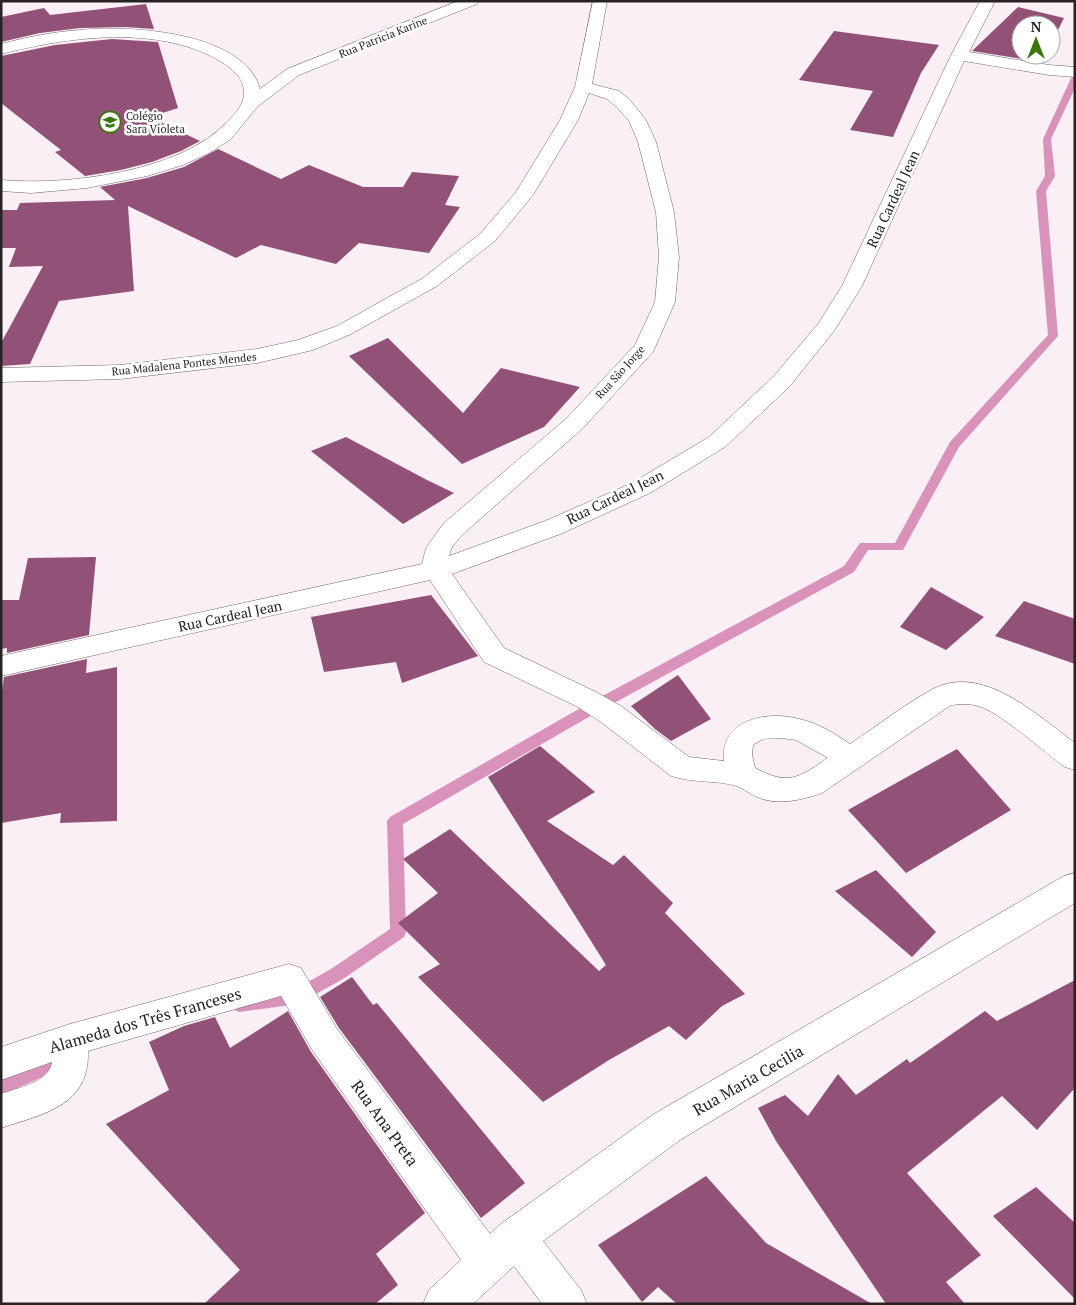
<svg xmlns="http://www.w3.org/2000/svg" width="1076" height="1305" font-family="'PT Serif',serif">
  <rect width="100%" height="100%" fill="#f9eff4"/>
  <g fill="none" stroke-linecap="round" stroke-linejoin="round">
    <path fill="#d993ba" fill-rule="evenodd" d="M1072,76H1075V88L1051,139L1055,176L1046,191L1058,336L959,447L903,550H868L854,572L594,714L403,824L406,932L404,937L343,979L298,1004L239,1012L233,1009L230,1004L233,999L239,996L290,992L331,969L390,929L387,821L390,817L584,706L844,566L860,543H895L950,442L1048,335L1036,191L1045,176L1043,139Z
      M69,1049L75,1051L78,1057L75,1063L1,1095V1078Z"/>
  </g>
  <path fill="#925277" d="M146,4L154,29L126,27L80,28L40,33L1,42V17L44,8L50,15Z
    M1018,7L1064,18L1051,44V25H1021V55H1045L1042,62L972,51Z
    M834,31L939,45L921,73L893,137L850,130L873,91L799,80Z
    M112,39L158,42L178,108L150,117L200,141L181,151L152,162L121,170L85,176L55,152L61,150L1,103V56L55,45Z
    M218,149L281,179L309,165L363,187H403L412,172L459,176L445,205L460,207L429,253L359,243L336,264L261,245L236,258L128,206L134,291L59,301L30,364L1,366V343L43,266L9,267L16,248H1V210H17L20,203L115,200L100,187L147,178L184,167Z
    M388,338L463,413L501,368L580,387L544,427L462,464L349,356Z
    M346,437L427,480L454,493L403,524L311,451Z
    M96,557L89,635L7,653V648L1,649V600H19L28,558Z
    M931,587L984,617L946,650L900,627Z
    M431,595L478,656L402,683L396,662L324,672L311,617Z
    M1024,601L1075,619V664L995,636Z
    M87,659L86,673L117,667V821L60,823L61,813L1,823V698L4,677Z
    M678,675L711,719L671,741L655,729L631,706Z
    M540,746L595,792L547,821L613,865L624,855L673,903L665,913L745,994L722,1006L686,1040L669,1026L609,1060L543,1102L418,977L440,964L398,923L438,893L403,859L450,829L599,971L606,965L488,777Z
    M957,749L1011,810L906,873L848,810Z
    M876,870L936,932L912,957L835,891Z
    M352,977L373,1005L377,1003L525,1183L481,1218L339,1028L320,997Z
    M1075,980V1088L1037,1130L1002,1096L907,1173L981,1255L946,1282L965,1304H886L776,1141L758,1108L785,1095L808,1116L838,1074L856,1095L907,1059L910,1063L985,1011L997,1021Z
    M288,1011L311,1052L425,1213L376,1254L398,1285L375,1304H204L240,1270L106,1124L169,1090L149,1042L184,1026L215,1017L230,1048Z
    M706,1176L766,1243L872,1304H677L658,1287L642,1302L598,1245Z
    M1036,1187L1075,1223V1299L993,1216Z"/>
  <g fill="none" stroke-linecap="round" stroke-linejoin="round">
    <g stroke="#70686c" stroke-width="1">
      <path id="minor" d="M593,1H607L592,84L619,91L629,99L646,120L656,142L674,212L679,257L675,302L653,352L583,428L462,535L452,547L449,556L545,521L632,483L709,437L773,377L818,324L842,286L951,55L980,1H995L969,52L1049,65L1075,67V77L1049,75L964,61L862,286L834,331L789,387L725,447L650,493L563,533L452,574L504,648L596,692L621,706L689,757L724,761C719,720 767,710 799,719C818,723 834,733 850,744C877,726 905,704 933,689C983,663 1038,716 1075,743V770L1065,767C1045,753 999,711 978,706C969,703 961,704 951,705L822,793C801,800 778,806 757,797C750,794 744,789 737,786C717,780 692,783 671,776L601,722L576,706L484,662L430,580L1,676V656L422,564L426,548L444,523L567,418L635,345L655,302L659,257L656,212L638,142L629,121L617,107L607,99L589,93L578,120L533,195L495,241L437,286L351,334L313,350L257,363L120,379L1,382V368L120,365L257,349L298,340L337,326L423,278L481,233L516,192L560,120L575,87ZM781,738L796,740L828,758C798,778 789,786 755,768L752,755L753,745L763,739Z
        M1075,873V903L680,1140L543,1241L581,1290L587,1304H542L514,1266L473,1304H423L429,1290L461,1260L313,1051L281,996L88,1051C90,1106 43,1114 1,1128V1094C17,1088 50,1082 52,1062L1,1080V1047L70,1024L289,964L301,968L337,1029L490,1234L502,1223L654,1114L1064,876Z"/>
    </g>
    <g stroke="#70686c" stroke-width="1">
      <path id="major" d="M458,1H479L477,4L299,75L257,107L231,139L209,153L183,165L147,176L87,188L31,193L1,191V180C66,186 181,172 227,122C235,114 244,105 244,93C244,78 232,68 220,61C157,24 68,37 1,54V44C27,37 53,32 80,30C128,25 244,31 260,89L287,69Z"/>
    </g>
    <use href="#minor" fill="#fff" fill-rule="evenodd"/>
    <use href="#major" fill="#fff" fill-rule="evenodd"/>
  </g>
  <defs>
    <g id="school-ring" transform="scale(1.125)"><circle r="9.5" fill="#fff" stroke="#3c770e" stroke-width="1.5"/><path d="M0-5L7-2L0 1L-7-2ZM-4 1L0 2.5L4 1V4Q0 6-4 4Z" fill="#3c770e"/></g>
  </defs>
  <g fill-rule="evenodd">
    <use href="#school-ring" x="110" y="122"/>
  </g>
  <g text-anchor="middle" stroke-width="5" stroke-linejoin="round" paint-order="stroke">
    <g font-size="11" fill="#272325" stroke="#fff">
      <text transform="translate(383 37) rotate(-22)" y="4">Rua Patricia Karine</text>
      <text transform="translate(184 364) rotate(-6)" y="4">Rua Madalena Pontes Mendes</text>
      <text transform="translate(620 372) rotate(-48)" y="4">Rua Sâo Jorge</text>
    </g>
    <g font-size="11" fill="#272325" stroke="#fff" text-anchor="start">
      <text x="126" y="120">Colégio<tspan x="126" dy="13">Sara Violeta</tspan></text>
    </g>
    <g font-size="14" fill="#272325" stroke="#fff">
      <text transform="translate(893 199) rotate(-65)" y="5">Rua Cardeal Jean</text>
      <text transform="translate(615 497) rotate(-26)" y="5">Rua Cardeal Jean</text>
      <text transform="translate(230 616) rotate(-12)" y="5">Rua Cardeal Jean</text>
    </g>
    <g font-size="16" fill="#272325" stroke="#fff">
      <text transform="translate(145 1020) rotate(-16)" y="6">Alameda dos Três Franceses</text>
      <text transform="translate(748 1080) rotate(-30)" y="6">Rua Maria Cecilia</text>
      <text transform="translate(385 1123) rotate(54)" y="6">Rua Ana Preta</text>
    </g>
  </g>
  <rect width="1076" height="1305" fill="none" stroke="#272325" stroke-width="5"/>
  <g transform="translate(1036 40)"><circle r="24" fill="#ffffff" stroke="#a9a7a8"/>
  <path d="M0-4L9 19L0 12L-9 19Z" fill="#3c770e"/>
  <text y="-8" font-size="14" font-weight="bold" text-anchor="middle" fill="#272325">N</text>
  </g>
</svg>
